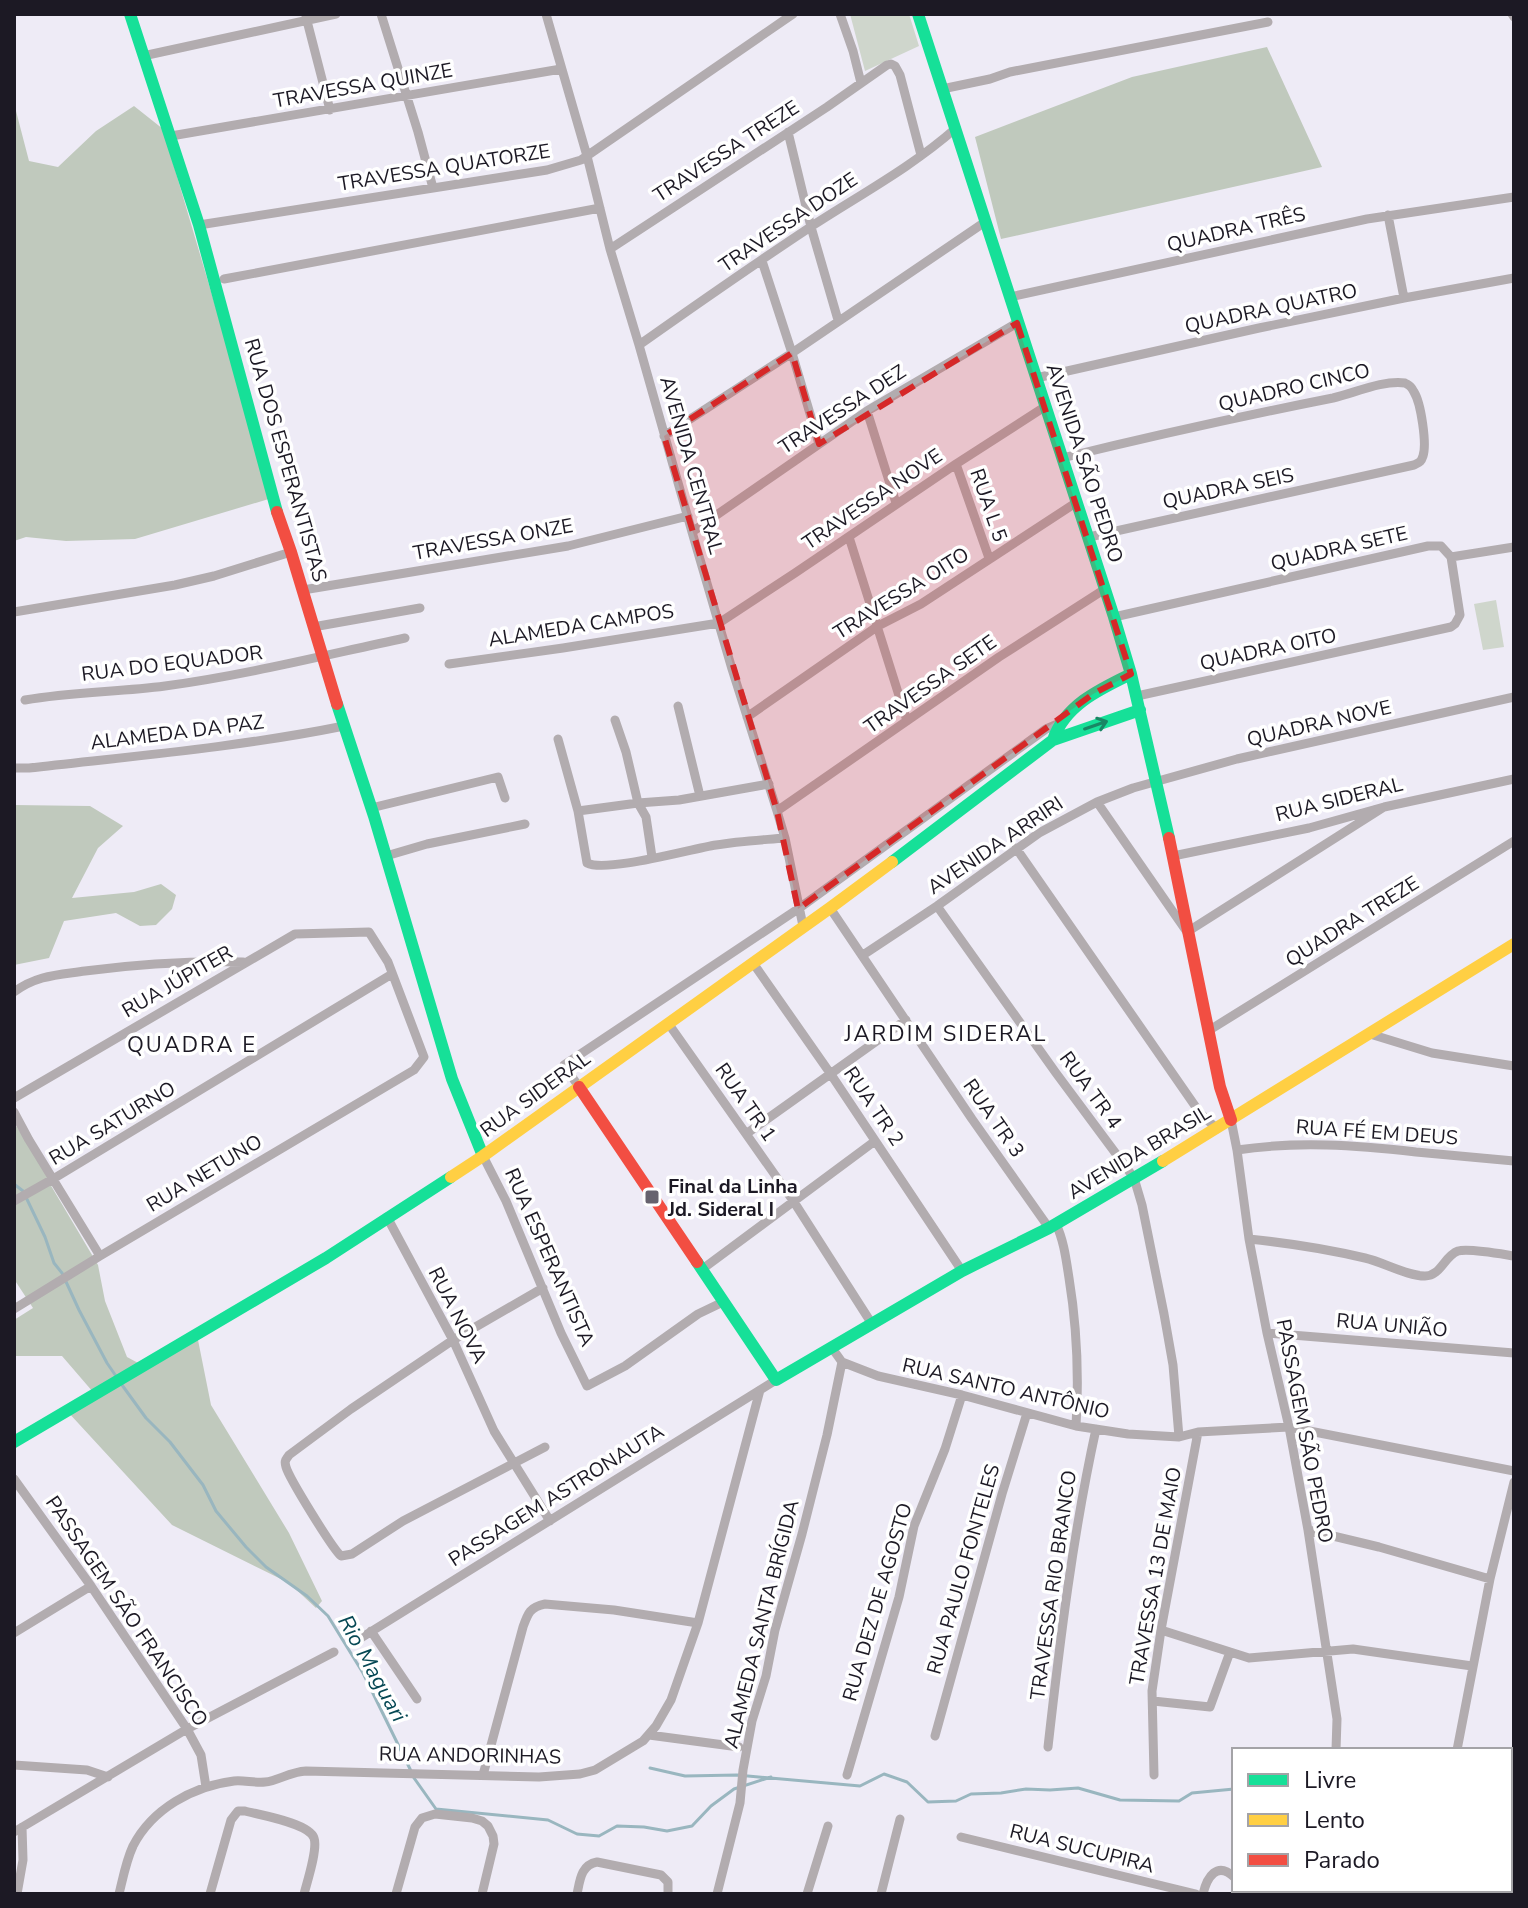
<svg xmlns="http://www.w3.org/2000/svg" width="1528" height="1908" font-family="'Nunito Sans',sans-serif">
  <rect width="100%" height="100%" fill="#eeebf6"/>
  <path fill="#cfd6cc" d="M850,14H909L919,46L865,71Z
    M1496,600L1504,647L1483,650L1474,604Z"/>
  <path fill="#c0c9bd" d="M1267,47L1322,167L1001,239L975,137L1132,77Z
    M134,106L163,129L272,498L135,539L66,541L26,537L14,541V110L16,111L29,161L58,167L96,131Z
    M14,805L90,806L123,826L98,848L72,898L134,892L161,884L176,895L172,909L156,925L140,926L116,913L64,921L49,958L14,965Z
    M14,1123L52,1178L50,1184L98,1265L105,1301L127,1357L140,1364L196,1330L211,1405L289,1533L322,1601L316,1608L289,1583L172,1525L67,1411L93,1392L62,1356H14V1320L33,1308L14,1279Z"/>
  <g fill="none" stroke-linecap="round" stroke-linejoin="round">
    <path stroke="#99b6bf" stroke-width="3" d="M14,1184L23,1191L45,1237L54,1263L62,1273L79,1310L107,1363L118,1379
      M122,1385L146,1418L170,1442L203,1485L216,1511L246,1547L266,1567L307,1596L328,1616L363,1673L411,1771
      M650,1768L685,1776L737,1775L860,1786L884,1774L907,1782L928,1802L956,1801L971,1794L1001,1793L1026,1789L1050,1790L1078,1788L1120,1800L1179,1801L1192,1793L1234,1789
      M414,1778L436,1809L548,1820L577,1834L599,1836L617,1826L644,1827L667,1831L692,1826L711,1806L734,1789L771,1777"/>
    <path stroke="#b2acaf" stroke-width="9" d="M381,14L418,132L433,188
      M546,14L587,156L610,249L639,345L692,532L732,669L777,811L785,838L803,926
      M840,14L853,51L861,83
      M1512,14L1514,17
      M306,17L330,110
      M143,56L336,14
      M942,89L990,79L1010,72L1268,22
      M788,132L811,227L838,320
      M171,136L561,69
      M1388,215L1404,298
      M199,225L547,170L581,160L793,14
      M610,249L827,107L887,65L891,64L895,66L900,75L921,155
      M762,261L792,353L819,444
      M224,279L600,208
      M1010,297L1367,219L1514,197
      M639,345C697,304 756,263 815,224C863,193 913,166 956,128
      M1036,378L1259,328L1404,298L1514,278
      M867,411L896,503
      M664,436L792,353L985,222
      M1062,458C1152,436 1242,416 1333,398C1355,393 1382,380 1405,383C1410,386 1411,386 1414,392C1421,403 1427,444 1423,456C1421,462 1420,462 1414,465L1089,537
      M956,464L989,558
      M692,532L867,411L1017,323
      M849,537L907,721
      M1451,557L1514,547
      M303,590L568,546L688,516
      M14,612L175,585L214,576L291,552
      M1114,617L1428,546H1441L1451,557L1460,615L1455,624L1451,627L1137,696
      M313,627L420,608
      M449,664L563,648L719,623L795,573L956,464L1046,406
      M25,700C72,692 119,692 165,686C246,675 325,655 405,638
      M678,706L700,796
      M747,717L878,626L921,604L1077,502
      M615,720L626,752L638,803L646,817L652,857
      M558,739L578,811L587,863C606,873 690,849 716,845C739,841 762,840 785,838
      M14,768H29C134,756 240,747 344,726
      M1097,802L1187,932L1384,807
      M371,808L498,777L505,798
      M578,811L638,803L679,800L769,784
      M777,811L999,657L1105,589
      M1016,848L1200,1113L1217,1129
      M386,856L427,844L525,824
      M1173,856L1309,828L1384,807L1514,779
      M937,906L1056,1073L1134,1178L1142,1205L1164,1314L1173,1365L1179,1437
      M830,908L972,1119L1049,1228
      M863,955L937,906L1039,833L1097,802L1133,788L1237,759L1514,697
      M753,963L830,1073L962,1271
      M14,992C37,975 58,975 85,971C139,964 188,961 243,962
      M668,1023L794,1202L872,1324
      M1208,1031L1514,841
      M1370,1034L1432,1053L1514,1066
      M579,1087L564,1065L798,909L1046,729L1060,723
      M14,1098L295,934L369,932L388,962L424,1057L414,1070L100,1256L14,1309
      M14,1112L29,1140L100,1256
      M1231,1120L1237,1150L1249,1239L1267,1333L1289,1427L1308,1530L1337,1719L1336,1750
      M746,1134L906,1020
      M1237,1150C1297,1141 1356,1145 1416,1152C1448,1155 1481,1158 1514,1161
      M483,1156L506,1201L561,1333L587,1386L625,1366L698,1314L723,1302
      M14,1201L53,1179L392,974
      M387,1217L453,1340L494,1431L550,1521
      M1056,1224C1064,1241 1066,1259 1069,1278C1077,1327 1079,1377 1076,1426
      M1249,1239C1288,1243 1327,1249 1365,1258C1383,1262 1407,1276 1425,1276C1441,1276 1444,1256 1458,1251C1469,1248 1501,1254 1514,1256
      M701,1270L875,1141
      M543,1288L453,1340L351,1409L289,1455C286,1460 284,1460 286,1467C289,1478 332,1548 341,1556L352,1554L403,1521L545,1447
      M1267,1333L1514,1353
      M832,1348L842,1362L878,1376L962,1395L1076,1426L1128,1434L1179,1437L1198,1432L1289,1427L1514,1471
      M14,1479L91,1586L187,1729L201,1755L206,1787
      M1308,1530L1379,1547L1490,1579
      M1161,1630L1249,1658L1353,1649L1472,1666
      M371,1631L417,1699
      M14,1633L91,1586
      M356,1641L776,1380
      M1153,1701L1210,1707L1230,1652
      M649,1735L739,1747
      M935,1736L1002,1494L1027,1413
      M1048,1747C1060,1640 1073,1534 1096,1429
      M1457,1750L1490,1579L1514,1482
      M14,1765L87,1770L108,1777
      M483,1775L523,1627C528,1613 530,1607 545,1604L614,1610L698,1623
      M847,1775L899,1597L914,1526L945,1449L962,1395
      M1154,1775L1152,1691L1161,1630L1198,1432
      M14,1832L187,1729L334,1652
      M961,1837L1196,1894
      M1237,1890V1894
      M17,1894L23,1860L22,1827
      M119,1894C123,1878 126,1861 133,1846C152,1809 193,1786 234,1781C244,1780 254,1783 265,1782C278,1781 289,1772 306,1771L539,1777L580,1774L595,1770L643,1741L656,1726L671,1700L698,1623L760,1390
      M210,1894L231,1820L238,1811H245C260,1815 309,1823 314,1838C318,1849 307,1882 304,1894
      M396,1894L415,1827L422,1818L435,1814L472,1818L482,1821L488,1826L493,1836L494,1844L482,1894
      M577,1894C580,1880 581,1865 597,1862L661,1875L668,1882V1894
      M717,1894L740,1803L743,1770L752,1721L766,1676L775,1630L802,1534L827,1435L842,1362
      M807,1894L828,1826
      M881,1894L900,1819
      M1203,1894C1207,1877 1217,1861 1234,1877"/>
    <path stroke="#16e098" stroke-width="12" d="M130,14L199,225L277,512
      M918,14L1114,617L1131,674L1169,838
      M337,704L374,816L452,1079L483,1156
      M1053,740C1065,705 1100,689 1131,674
      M892,862L1053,740L1140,710
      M697,1262L776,1380L962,1271L1049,1228L1163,1161
      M14,1442L326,1258L451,1177"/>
    <path stroke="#ffcf43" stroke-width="12" d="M1163,1161L1514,944
      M451,1177L483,1156L830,908L892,862"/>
    <path stroke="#f24e42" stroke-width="12" d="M277,512L291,552L337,704
      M1169,838L1220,1087L1231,1120
      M579,1087L697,1262"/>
  </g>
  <defs><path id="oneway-shaft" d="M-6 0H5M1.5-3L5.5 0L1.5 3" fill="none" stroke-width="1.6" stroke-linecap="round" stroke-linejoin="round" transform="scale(2)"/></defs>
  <use stroke="#198664" href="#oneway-shaft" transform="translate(1096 725) rotate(-19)"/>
  <path fill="#d62828" fill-opacity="0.2" stroke="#d62828" stroke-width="6" stroke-dasharray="16 10" stroke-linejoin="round" d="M1017,323L1131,674L1093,694L798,909L777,811L664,436L792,353L819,444Z"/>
  <rect fill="#66626e" stroke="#fff" stroke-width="3" x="644" y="1189" width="16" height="16" rx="4"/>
  <g text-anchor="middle" stroke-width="7" stroke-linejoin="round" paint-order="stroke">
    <g font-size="20" fill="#1c1924" stroke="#fff">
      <text transform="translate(363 85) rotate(-10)" y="7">TRAVESSA QUINZE</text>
      <text transform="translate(726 151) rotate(-33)" y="7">TRAVESSA TREZE</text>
      <text transform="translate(444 167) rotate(-9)" y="7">TRAVESSA QUATORZE</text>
      <text transform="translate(788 222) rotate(-34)" y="7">TRAVESSA DOZE</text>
      <text transform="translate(1236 229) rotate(-13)" y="7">QUADRA TRÊS</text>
      <text transform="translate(1271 308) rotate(-12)" y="7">QUADRA QUATRO</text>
      <text transform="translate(1294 387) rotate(-13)" y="7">QUADRO CINCO</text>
      <text transform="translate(842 409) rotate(-33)" y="7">TRAVESSA DEZ</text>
      <text transform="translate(286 460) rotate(74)" y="7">RUA DOS ESPERANTISTAS</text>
      <text transform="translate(1085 463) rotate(72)" y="7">AVENIDA SÃO PEDRO</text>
      <text transform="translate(692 465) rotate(74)" y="7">AVENIDA CENTRAL</text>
      <text transform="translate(1228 488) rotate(-12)" y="7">QUADRA SEIS</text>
      <text transform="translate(872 499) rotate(-34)" y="7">TRAVESSA NOVE</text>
      <text transform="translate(989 505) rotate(71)" y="7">RUA L 5</text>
      <text transform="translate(493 539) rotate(-10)" y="7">TRAVESSA ONZE</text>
      <text transform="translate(1339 548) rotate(-13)" y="7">QUADRA SETE</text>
      <text transform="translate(901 593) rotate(-32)" y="7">TRAVESSA OITO</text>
      <text transform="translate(581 625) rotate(-9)" y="7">ALAMEDA CAMPOS</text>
      <text transform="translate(1268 649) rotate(-12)" y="7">QUADRA OITO</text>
      <text transform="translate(172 663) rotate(-7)" y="7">RUA DO EQUADOR</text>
      <text transform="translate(930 684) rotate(-35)" y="7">TRAVESSA SETE</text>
      <text transform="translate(1319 723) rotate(-13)" y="7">QUADRA NOVE</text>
      <text transform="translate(177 732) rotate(-7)" y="7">ALAMEDA DA PAZ</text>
      <text transform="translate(1339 799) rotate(-14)" y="7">RUA SIDERAL</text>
      <text transform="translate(995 845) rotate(-34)" y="7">AVENIDA ARRIRI</text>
      <text transform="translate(1352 921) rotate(-32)" y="7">QUADRA TREZE</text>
      <text transform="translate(177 981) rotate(-30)" y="7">RUA JÚPITER</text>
      <text transform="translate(1091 1090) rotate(54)" y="7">RUA TR 4</text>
      <text transform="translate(535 1094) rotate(-36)" y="7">RUA SIDERAL</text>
      <text transform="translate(746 1102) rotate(55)" y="7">RUA TR 1</text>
      <text transform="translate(874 1106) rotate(56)" y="7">RUA TR 2</text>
      <text transform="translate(994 1118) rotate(55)" y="7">RUA TR 3</text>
      <text transform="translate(112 1123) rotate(-31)" y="7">RUA SATURNO</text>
      <text transform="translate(1377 1132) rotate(4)" y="7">RUA FÉ EM DEUS</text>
      <text transform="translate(1139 1152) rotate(-31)" y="7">AVENIDA BRASIL</text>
      <text transform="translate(204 1173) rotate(-31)" y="7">RUA NETUNO</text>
      <text transform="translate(550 1257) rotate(66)" y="7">RUA ESPERANTISTA</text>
      <text transform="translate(458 1315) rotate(63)" y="7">RUA NOVA</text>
      <text transform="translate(1392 1325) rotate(5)" y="7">RUA UNIÃO</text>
      <text transform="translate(1006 1388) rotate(13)" y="7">RUA SANTO ANTÔNIO</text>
      <text transform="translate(1305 1431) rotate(79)" y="7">PASSAGEM SÃO PEDRO</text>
      <text transform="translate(556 1495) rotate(-32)" y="7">PASSAGEM ASTRONAUTA</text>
      <text transform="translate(963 1569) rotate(-74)" y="7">RUA PAULO FONTELES</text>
      <text transform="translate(1155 1576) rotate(-80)" y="7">TRAVESSA 13 DE MAIO</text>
      <text transform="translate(1053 1585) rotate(-82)" y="7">TRAVESSA RIO BRANCO</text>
      <text transform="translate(877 1602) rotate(-74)" y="7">RUA DEZ DE AGOSTO</text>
      <text transform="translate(127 1611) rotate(56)" y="7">PASSAGEM SÃO FRANCISCO</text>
      <text transform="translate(761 1624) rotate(-76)" y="7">ALAMEDA SANTA BRÍGIDA</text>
      <text transform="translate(470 1755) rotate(1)" y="7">RUA ANDORINHAS</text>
      <text transform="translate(1082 1848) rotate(14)" y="7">RUA SUCUPIRA</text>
    </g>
    <g font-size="20" font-weight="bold" fill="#1c1924" stroke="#fff" text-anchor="start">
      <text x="668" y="1193">Final da Linha<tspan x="668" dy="23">Jd. Sideral I</tspan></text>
    </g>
    <g font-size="22" letter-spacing="2" fill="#1c1924" stroke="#fff">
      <text x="946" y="1041">JARDIM SIDERAL</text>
      <text x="192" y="1052">QUADRA E</text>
    </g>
    <g font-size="22" font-style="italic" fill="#064854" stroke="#fff">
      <text transform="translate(373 1668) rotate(61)" y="8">Rio Maguari</text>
    </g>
  </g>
  <rect width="1528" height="1908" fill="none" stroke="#1c1924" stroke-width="32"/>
  <rect x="1232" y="1748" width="280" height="144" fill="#ffffff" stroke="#a4a3a7" stroke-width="2"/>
  <rect x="1248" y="1774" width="40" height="12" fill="#16e098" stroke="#a4a3a7" stroke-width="2"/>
  <text x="1304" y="1788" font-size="24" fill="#1c1924">Livre</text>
  <rect x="1248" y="1814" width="40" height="12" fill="#ffcf43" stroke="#a4a3a7" stroke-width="2"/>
  <text x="1304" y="1828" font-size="24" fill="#1c1924">Lento</text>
  <rect x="1248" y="1854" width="40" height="12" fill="#f24e42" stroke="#a4a3a7" stroke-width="2"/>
  <text x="1304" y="1868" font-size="24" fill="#1c1924">Parado</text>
</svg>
